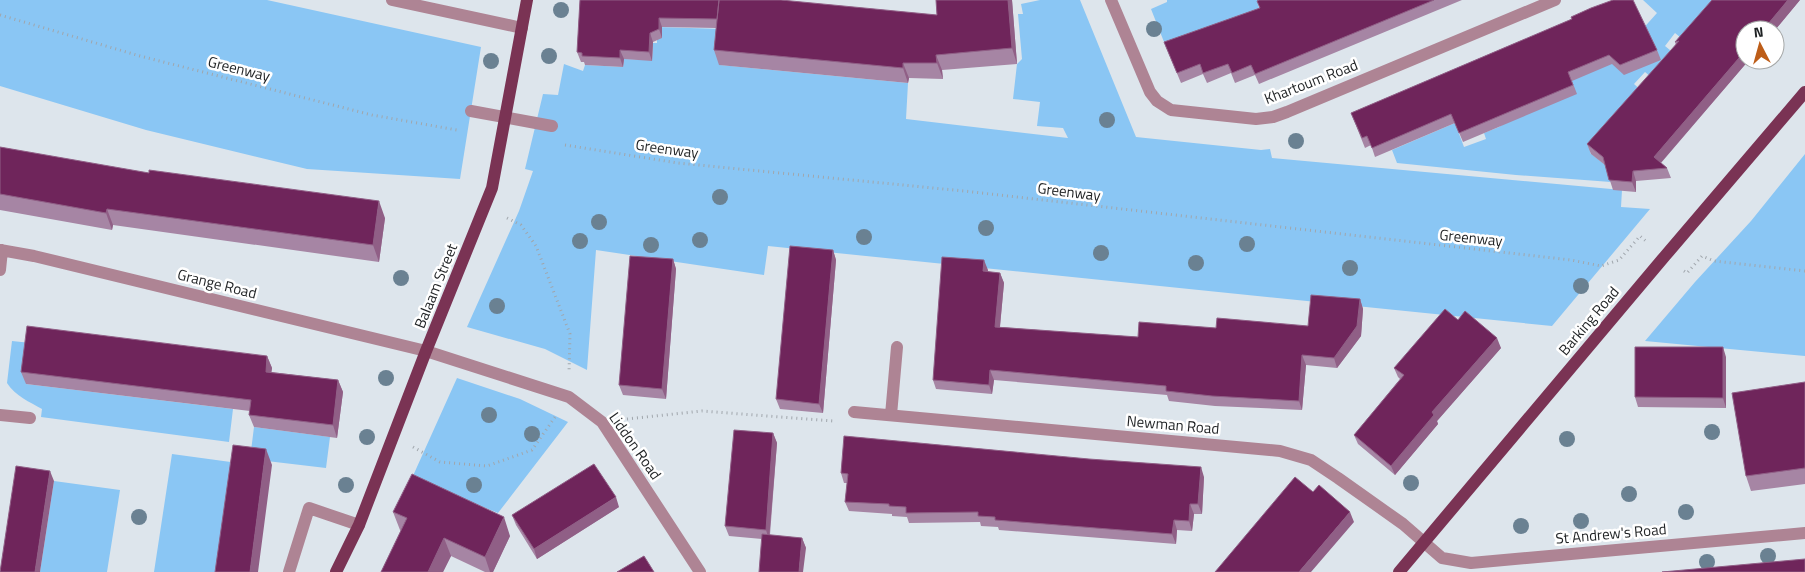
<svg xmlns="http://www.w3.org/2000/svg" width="1805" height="572" font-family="'Titillium Web',sans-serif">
  <rect width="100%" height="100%" fill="#dde5ec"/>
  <path fill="#8ac6f4" d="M0,0H267L481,47L460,179L307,169L146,130L0,86Z
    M1040,0H1080L1136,137L1261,150L1270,149L1272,158L1622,190L1621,207L1650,209L1552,326L768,246L764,275L596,250L587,370L545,349L467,327L519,211L533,171L525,169L543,94L558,95L564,64L583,71L585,65L623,67L624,59L652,60L653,43H657V27L723,29L720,65L908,83L906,119L1068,138L1063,128L1037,126L1040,102L1013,99L1017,64L1022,59L1018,14H1023L1021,4Z
    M1167,0H1269L1258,5L1272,40L1188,39L1166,47L1151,9L1167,2Z
    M1643,0H1733L1686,42L1675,33L1665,46L1676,55L1668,91L1645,72L1634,84L1643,92L1590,153L1617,174L1611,182L1516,175L1397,163L1392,150L1455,123L1464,147L1486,139L1484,133L1499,127L1631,42L1657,13Z
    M1805,154V356L1645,341L1695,282L1751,221Z
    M12,341L31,343L26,384L233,409L229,442L41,417L42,409C30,402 15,396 7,383Z
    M457,378L520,399L568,422L498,513L412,478Z
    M254,427L330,437L326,468L250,459Z
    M172,454L238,463L223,572H154Z
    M54,481L120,490L107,572H40Z"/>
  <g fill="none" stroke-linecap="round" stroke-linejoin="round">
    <path stroke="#a0a6ac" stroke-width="3" stroke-dasharray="1 4" stroke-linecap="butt" d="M0,15L140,56L372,115L457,130
      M565,145L678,163L964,191L1571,260L1601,266L1619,260L1640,236L1647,242
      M507,218L521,225L536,246L570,334L569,373
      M1684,271L1687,273L1702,256L1714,261L1805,271
      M627,419L702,411L833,421
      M413,447L440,462L487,466L532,450L555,417"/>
    <path stroke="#ae8494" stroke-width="12" d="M392,0L522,28
      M1111,0L1150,92L1157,101L1171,110L1256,119L1273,117L1287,112L1555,0
      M471,111L552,126
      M0,250L34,256L426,351L569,397L602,422L700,572
      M0,270L2,250
      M854,412L1280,451L1311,460L1338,478L1403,524L1442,558L1471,563L1805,533
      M0,415L30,418
      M891,415L897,347
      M289,572L309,508L359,525"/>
    <path stroke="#7a3354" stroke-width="12" d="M336,572L359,525L426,351L492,188L527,0
      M1399,572L1665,256L1805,92"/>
  </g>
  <g fill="#6a8192">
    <circle cx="561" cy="10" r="8"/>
    <circle cx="1154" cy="29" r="8"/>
    <circle cx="549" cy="56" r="8"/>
    <circle cx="491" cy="61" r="8"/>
    <circle cx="1107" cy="120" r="8"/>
    <circle cx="1296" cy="141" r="8"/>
    <circle cx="720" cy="197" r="8"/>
    <circle cx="599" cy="222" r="8"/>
    <circle cx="986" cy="228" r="8"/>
    <circle cx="864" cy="237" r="8"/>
    <circle cx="700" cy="240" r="8"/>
    <circle cx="580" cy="241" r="8"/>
    <circle cx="1247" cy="244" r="8"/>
    <circle cx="651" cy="245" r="8"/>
    <circle cx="1101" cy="253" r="8"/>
    <circle cx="1196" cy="263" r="8"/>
    <circle cx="1350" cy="268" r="8"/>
    <circle cx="401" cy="278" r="8"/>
    <circle cx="1581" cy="286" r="8"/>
    <circle cx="497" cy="306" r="8"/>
    <circle cx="386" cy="378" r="8"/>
    <circle cx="489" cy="415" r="8"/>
    <circle cx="1712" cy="432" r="8"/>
    <circle cx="532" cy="434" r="8"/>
    <circle cx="367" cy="437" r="8"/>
    <circle cx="1567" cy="439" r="8"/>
    <circle cx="1411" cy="483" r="8"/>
    <circle cx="346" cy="485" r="8"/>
    <circle cx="474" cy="485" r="8"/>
    <circle cx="1629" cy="494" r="8"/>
    <circle cx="1686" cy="512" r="8"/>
    <circle cx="139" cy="517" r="8"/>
    <circle cx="1581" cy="521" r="8"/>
    <circle cx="1521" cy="526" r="8"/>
    <circle cx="1768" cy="556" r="8"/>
    <circle cx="1707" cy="562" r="8"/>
  </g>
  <path fill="#a685a4" d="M580,0L937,15L936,0H1012L1017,64L942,70L943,79L909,78L908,83L719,65L714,50L716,28L662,27V38L653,42L652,61L624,59L623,67L585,65L584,62H581L577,52Z
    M1259,0H1462L1259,84L1255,75L1235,83L1231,73L1207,83L1203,74L1181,83L1164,42L1259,9Z
    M1800,0L1775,30H1745V60H1749L1661,163L1667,168L1671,178L1636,181V192L1613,190L1605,165L1591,154L1587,144L1676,45L1675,42Z
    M1572,19L1657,50L1661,60L1624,75L1612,64L1572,81L1577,94L1463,142L1455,123L1375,157L1371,145L1365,148L1351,113Z
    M0,147L385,218L379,262L113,225L112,230L0,210Z
    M833,250L836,260L823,413L780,409L776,399Z
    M673,259L676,269L666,399L623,395L619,385Z
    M988,270V272L1000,273L1004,283L1000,327L1138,337L1216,328L1308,326L1360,299L1363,309L1361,336L1337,368L1306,365L1302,410L1215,406L1169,401L1167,395L994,380L992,394L936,389L933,380Z
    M1458,320L1501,348L1437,421L1438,424L1395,475L1358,444L1354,435L1400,379L1398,377L1394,368Z
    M267,356L272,368L271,372L338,380L343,392L337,438L254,427L249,415L250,411L26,384L21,372Z
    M1726,357V408L1638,407L1635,397Z
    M1805,382V484L1751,491L1746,476Z
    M773,433L777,443L770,535L802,538L806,548L762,539L729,536L725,526Z
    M841,473L1204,477L1202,514H1194L1192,531L1177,530L1176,544L999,530L998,527L981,526L980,522L909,523L907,517L892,516V514L849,511L845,502L847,483H844Z
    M619,507L537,559L516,525L512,515Z
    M393,512L510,536L493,572H485L451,556L443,572H381L401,531L400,530Z"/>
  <path fill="#905f86" d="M1008,0H1012L1017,64L1012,48Z
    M1788,0H1800L1775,30H1763Z
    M659,18L662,27V38L659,29Z
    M650,33L653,42L652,61L649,52Z
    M620,50L624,59L623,67L620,58Z
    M1745,51V60H1749L1658,166L1654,157Z
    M936,55L942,70L943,79L937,63Z
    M903,63L909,78L908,83L903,68Z
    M1633,171L1636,181V192L1632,182Z
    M379,201L385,218L379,262L373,245Z
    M107,209L113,225L112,230L106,213Z
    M833,250L836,260L823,413L819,404Z
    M673,259L676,269L666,399L662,389Z
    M984,260L988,270L987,281L983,271Z
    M1000,273L1004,283L999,336L995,327Z
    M1360,299L1363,309L1361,336L1337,368L1334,358Z
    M1497,338L1501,348L1437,421L1438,424L1395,475L1391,466L1432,412Z
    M1723,347L1726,357V408L1723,398Z
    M1302,355L1306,365L1302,410L1299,401Z
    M267,356L272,368L270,384L266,372Z
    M990,370L994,380L992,394L989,385Z
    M338,380L343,392L337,438L333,425Z
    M773,433L777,443L769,540L766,530Z
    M266,449L272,465L258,572H250Z
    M1201,467L1204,477L1202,514L1198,504Z
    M50,471L54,481L40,572H35Z
    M616,497L619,507L537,559L534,549Z
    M1190,504L1194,514L1192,531L1189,521Z
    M1350,512L1354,522L1311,572H1299Z
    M504,517L510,536L493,572H490L485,557Z
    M1174,520L1177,530L1176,544L1172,534Z
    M444,538L451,556L443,572H428Z
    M802,538L806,548L803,572H799Z"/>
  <path fill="#6f255b" stroke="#905f86" d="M580,0H719L717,19L659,18V29L650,33L649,52L620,50V58L582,56V53L577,52Z
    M719,0H781L937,15L936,0H1008L1012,48L936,55L937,63H903V68L714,50Z
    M1259,0H1434L1255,74L1251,65L1232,73L1228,64L1203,73L1200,64L1177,73L1164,42L1260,8L1257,1Z
    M1613,0H1633L1657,50L1620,65L1609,55L1568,72L1573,85L1459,133L1451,114L1372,148L1367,136L1362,138L1351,113L1572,19L1571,17L1591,8Z
    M1712,0H1788L1763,30H1745V51L1654,157L1667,168L1633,171L1632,182L1609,180L1603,157L1587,144L1679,41L1675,42Z
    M0,147L149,173V170L379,201L373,245L107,209L106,213L0,194Z
    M790,246L833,250L819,404L776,399Z
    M630,256L673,259L662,389L619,385Z
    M942,257L984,260L983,271L1000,273L995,327L1138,337L1139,322L1216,328L1217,318L1308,326L1311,295L1360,299L1357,326L1334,358L1302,355L1299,401L1212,396L1166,391V386L990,370L989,385L933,380Z
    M1445,309L1458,320L1465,311L1497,338L1432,412L1434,415L1391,466L1354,435L1404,375L1394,368Z
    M27,326L267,356L266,372L338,380L333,425L249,415L251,400L21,372Z
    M1635,347H1723V398L1635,397Z
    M1805,382V468L1746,476L1732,393Z
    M734,430L773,433L766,530L725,526Z
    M844,436L1089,459L1201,467L1198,504H1190L1189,521L1174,520L1172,534L995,520V517L978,516V512L906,513V507L889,506V504L845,502L848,474L841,473Z
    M233,445L266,449L250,572H215Z
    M594,464L616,497L534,549L512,515Z
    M16,466L50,471L35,572H0Z
    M412,474L504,517L485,557L444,538L428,572H381L407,518L393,512Z
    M1295,477L1313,492L1319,485L1350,512L1299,572H1215Z
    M762,534L802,538L799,572H759Z
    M644,556L654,572H617Z
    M1805,559V572H1662Z"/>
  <g text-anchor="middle" stroke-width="5" stroke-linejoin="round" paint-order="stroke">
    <g font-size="15" fill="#1f2224" stroke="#fff">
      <text transform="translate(239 69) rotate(14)" y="5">Greenway</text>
      <text transform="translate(1311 82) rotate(-21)" y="5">Khartoum Road</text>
      <text transform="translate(667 149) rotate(8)" y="5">Greenway</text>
      <text transform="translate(1069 192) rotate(7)" y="5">Greenway</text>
      <text transform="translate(1471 238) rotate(6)" y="5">Greenway</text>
      <text transform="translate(217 284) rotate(14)" y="5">Grange Road</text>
      <text transform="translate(436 286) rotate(-68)" y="5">Balaam Street</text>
      <text transform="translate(1589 321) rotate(-50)" y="5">Barking Road</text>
      <text transform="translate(1173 425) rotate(5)" y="5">Newman Road</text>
      <text transform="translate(635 446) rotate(55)" y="5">Liddon Road</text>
      <text transform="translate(1611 534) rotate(-5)" y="5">St Andrew's Road</text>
    </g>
  </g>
  <g transform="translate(1760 45) rotate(354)"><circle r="24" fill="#ffffff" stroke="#a5a7a7"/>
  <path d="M0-4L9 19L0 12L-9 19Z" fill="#bd5d18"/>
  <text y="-8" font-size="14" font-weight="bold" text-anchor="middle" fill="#1f2224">N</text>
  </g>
</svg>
